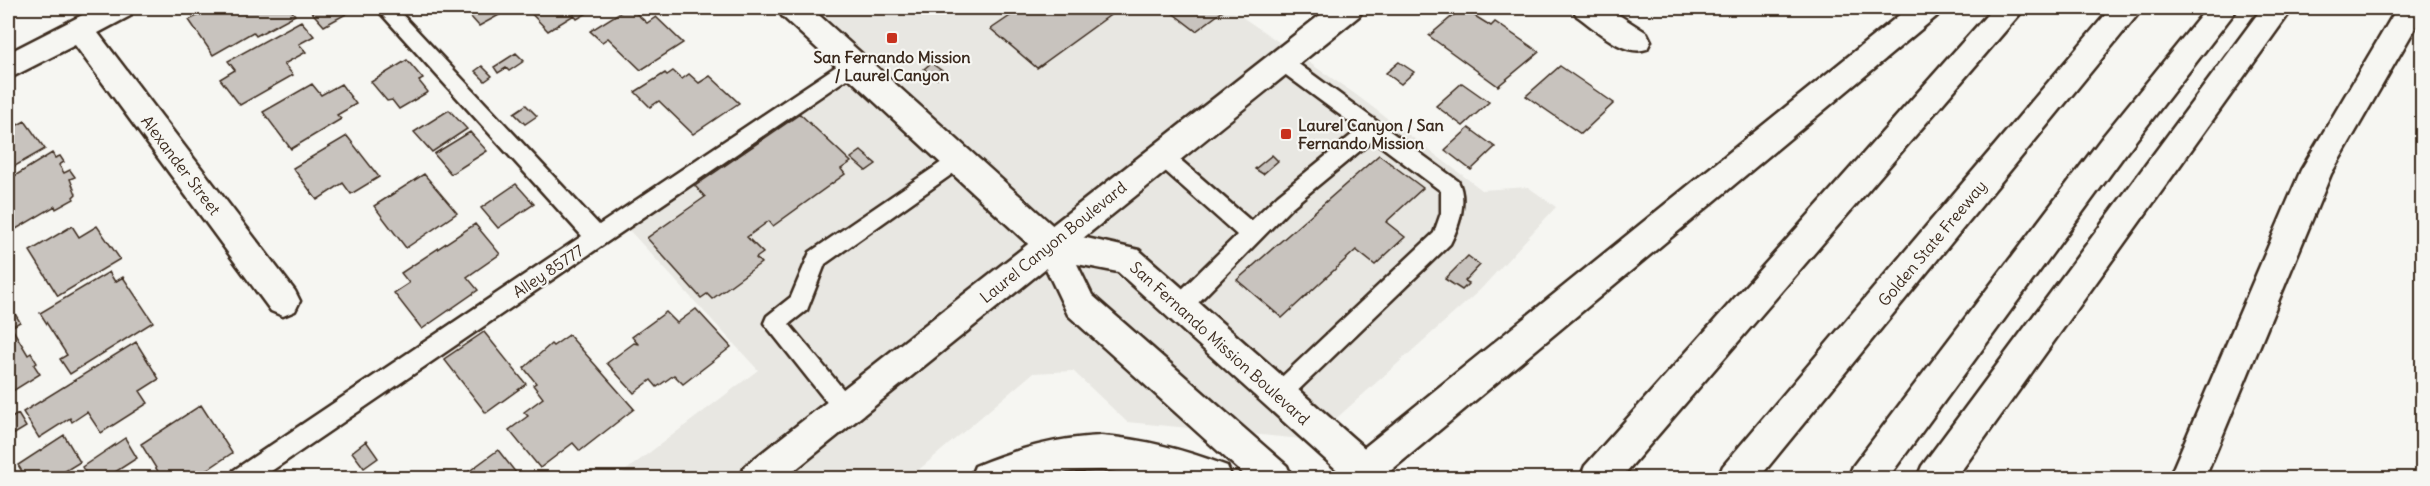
<svg xmlns="http://www.w3.org/2000/svg" width="2430" height="486" font-family="Delius,sans-serif">
  <rect width="100%" height="100%" fill="#f6f6f2"/>
  <filter id="ink" filterUnits="userSpaceOnUse"><feTurbulence type="fractalNoise" baseFrequency=".0167" numOctaves="2"/><feDisplacementMap in="SourceGraphic" scale="12" xChannelSelector="R" yChannelSelector="G"/><feConvolveMatrix kernelMatrix="1 2 1 2 8 2 1 2 1" color-interpolation-filters="sRGB"/></filter>
  <g filter="url(#ink)">
    <path fill="#e8e7e2" d="M812,8H1229L1355,94L1482,190L1528,187L1556,207L1480,290L1312,440L1127,422L1073,371L1033,373L909,478H616L758,370L629,230L858,74Z"/>
    <path fill="#c8c3be" stroke="#3b2a1e" stroke-width="1.5" d="M213,8H289L295,15L256,36L253,32L213,55L189,20Z
      M311,8H357L324,26L309,9Z
      M450,8H475L459,17Z
      M484,8H512L479,26L470,16Z
      M526,8H596L577,19L574,15L548,31Z
      M627,8H630L647,23L656,17L683,43L641,70L608,38L602,42L590,31Z
      M1022,8H1120L1037,68L991,29Z
      M1166,8H1227L1196,31Z
      M1462,8L1491,26L1495,22L1539,52L1498,86L1429,36Z
      M301,21L314,36L299,44L306,52L284,64L293,75L240,105L220,79L235,70L228,61Z
      M516,53L524,61L509,71L506,68L498,73L494,67Z
      M407,60L423,79L419,81L428,92L399,109L392,100L387,101L371,82Z
      M1399,62L1414,72L1401,84L1386,73Z
      M931,63L945,73L937,79L924,69Z
      M482,66L492,76L485,81L475,71Z
      M1560,66L1614,103L1581,134L1526,96Z
      M673,71L682,79L689,74L699,83L710,76L739,103L693,134L659,101L650,107L635,92L665,73L667,75Z
      M1462,83L1489,102L1463,126L1436,106Z
      M312,84L321,95L341,84L356,104L337,115L341,119L291,149L263,112Z
      M526,105L537,116L525,124L514,113Z
      M449,110L467,129L432,152L414,132Z
      M800,114L851,162L841,169L845,174L773,226L769,221L747,237L763,253L756,258L761,263L712,299L707,294L701,298L647,238L705,197L695,186Z
      M25,121L45,149L8,170V126L10,129Z
      M1469,128L1495,147L1471,170L1445,150Z
      M470,132L487,151L451,174L434,154Z
      M347,136L379,177L351,194L343,183L317,200L293,168Z
      M861,151L876,164L866,171L851,158Z
      M52,153L55,158L60,156L64,162L59,165L64,173L70,170L75,177L70,179L76,194L73,197L74,199L56,209L55,206L11,232L8,227V180Z
      M1272,155L1278,161L1263,174L1255,169Z
      M1379,155L1423,188L1386,222L1405,237L1375,265L1356,250L1282,318L1237,280Z
      M424,174L457,213L406,248L374,206Z
      M516,184L534,204L498,228L481,208Z
      M475,224L500,254L467,277L478,290L422,329L394,293L409,283L401,273Z
      M72,226L79,237L97,226L120,259L58,296L30,251Z
      M1468,256L1480,265L1465,281L1469,283L1462,290L1445,279Z
      M109,272L115,282L123,277L153,322L70,374L60,359L67,355L40,313Z
      M12,309L20,322L8,329V312Z
      M696,309L731,347L683,384L674,375L657,387L651,380L634,393L607,363L634,343L638,344L632,337L666,312L677,323Z
      M13,330L28,355L31,353L37,363L34,365L40,374L8,394V333Z
      M484,332L526,384L486,413L444,359Z
      M569,335L634,409L580,451L573,443L540,468L509,430L528,416L524,412L543,398L533,385L536,383L524,368L551,344L553,346Z
      M136,342L159,379L140,391L148,403L101,433L87,412L72,422L70,418L39,438L23,412Z
      M201,405L232,453L195,478H162L141,444Z
      M18,414L26,427L8,438V420Z
      M64,435L80,462L54,478H26L18,465Z
      M125,438L137,458L106,478H80L86,474L82,467Z
      M366,441L378,458L364,468L352,452Z
      M498,450L520,478H460Z"/>
    <g fill="none" stroke-linecap="round" stroke-linejoin="round">
      <g stroke="#3b2a1e" stroke-width="5">
        <path id="service" d="M376,8H396L599,225L847,59L854,57L861,59L864,64L861,69L261,478H231L234,470L582,236Z
          M1282,55L1289,57L1458,181C1468,200 1459,227 1450,244L1286,402L1278,405L1270,402L1267,395L1270,388L1434,233L1441,213V191L1373,140L1292,207L1188,313L1180,315L1172,313L1169,306L1172,299L1237,235L1155,162L1152,156L1155,150L1162,148L1169,150L1251,221L1278,195L1359,129L1275,67L1272,62L1275,57Z
          M958,151L965,153L968,159L965,165L825,264L807,310L789,324L853,401L856,408L853,415L845,418L837,415L764,323L767,316L791,297L810,252Z"/>
      </g>
      <g stroke="#3b2a1e" stroke-width="5">
        <path id="minor" d="M96,8H134L130,16L98,33L295,291L300,301L295,311L283,316L271,311L75,45L8,79V53Z
          M1572,8H1608L1647,33L1651,41L1647,49C1623,57 1596,29 1577,16Z"/>
      </g>
      <g stroke="#3b2a1e" stroke-width="5">
        <path id="secondary" d="M778,8H811L1060,232L1139,250L1385,466L1390,478H1346L1118,272L1077,264L1092,295L1287,466L1292,478H1248L1068,315L1039,254L782,16Z"/>
      </g>
      <g stroke="#3b2a1e" stroke-width="5">
        <path id="primary" d="M1329,8H1364L1359,16L785,478H740L745,466Z"/>
      </g>
      <g stroke="#3b2a1e" stroke-width="5">
        <path id="motorway" d="M1908,8H1942L1937,16L1382,478H1348L1345,471L1350,459Z
          M1993,8H2025L1621,478H1580L1585,466Z
          M2111,8H2143L1759,478H1718L1723,466Z
          M2207,8H2238L2126,153L1888,478H1848L1853,466L2104,135Z
          M2262,8H2293L1956,478H1917L1922,466Z
          M2397,8H2422V16L2331,174L2205,478H2169L2301,170Z
          M1101,436C1145,439 1185,450 1227,466L1232,478H1163L1101,470L1073,471L1034,478H970L975,466C1017,449 1055,438 1101,436Z"/>
      </g>
      <use href="#service" fill="#f6f6f2" fill-rule="evenodd"/>
      <use href="#minor" fill="#f6f6f2" fill-rule="evenodd"/>
      <use href="#secondary" fill="#f6f6f2" fill-rule="evenodd"/>
      <use href="#primary" fill="#f6f6f2" fill-rule="evenodd"/>
      <use href="#motorway" fill="#f6f6f2" fill-rule="evenodd"/>
    </g>
  </g>
  <g fill="#c8321e" stroke="#f6f6f2" stroke-width="2">
    <rect x="886" y="32" width="12" height="12" rx="3"/>
    <rect x="1280" y="128" width="12" height="12" rx="3"/>
  </g>
  <g text-anchor="middle" stroke-width="4.5" stroke-linejoin="round" paint-order="stroke">
    <g font-size="16" font-weight="bold" fill="#3b2a1e" stroke="#f6f6f2">
      <text x="892" y="63">San Fernando Mission<tspan x="892" dy="18">/ Laurel Canyon</tspan></text>
      <text x="1298" y="131" text-anchor="start">Laurel Canyon / San<tspan x="1298" dy="18">Fernando Mission</tspan></text>
    </g>
    <g font-size="16" fill="#3b2a1e" stroke="#f6f6f2">
      <text transform="translate(181 165) rotate(53)" y="6">Alexander Street</text>
      <text transform="translate(1053 242) rotate(-39)" y="6">Laurel Canyon Boulevard</text>
      <text transform="translate(1932 243) rotate(-50)" y="6">Golden State Freeway</text>
      <text transform="translate(548 271) rotate(-34)" y="6">Alley 85777</text>
      <text transform="translate(1220 343) rotate(42)" y="6">San Fernando Mission Boulevard</text>
    </g>
  </g>
  <rect width="2430" height="486" fill="none" stroke="#f6f6f2" stroke-width="30"/>
  <rect x="15" y="15" width="2400" height="456" fill="none" stroke="#3b2a1e" stroke-width="2" filter="url(#ink)"/>
</svg>
